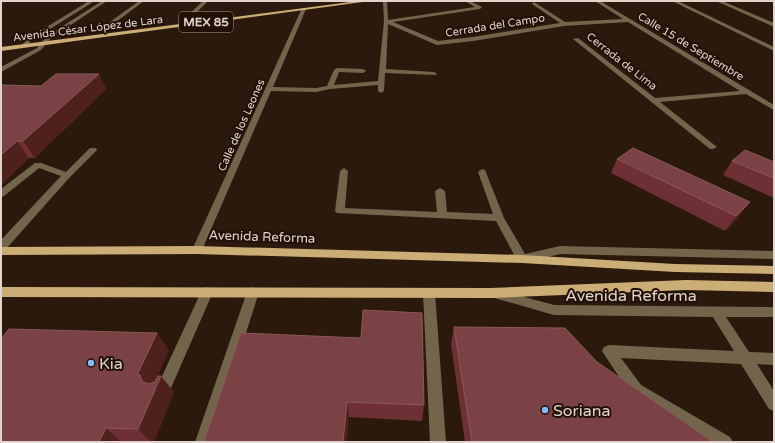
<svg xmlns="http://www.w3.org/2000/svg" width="775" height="443" font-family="'Varela Round',sans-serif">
  <rect width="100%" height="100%" fill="#2b190e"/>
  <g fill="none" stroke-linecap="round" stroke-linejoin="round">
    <path fill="#73654b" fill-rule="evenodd" d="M89,1L93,2L31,41L26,47L21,46L27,39Z
      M102,1H107L51,38L41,50L1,72V67L37,48L47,36Z
      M139,1H144L104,31H100V29Z
      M203,1H208L188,21H184V19Z
      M383,1H387L388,20L475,7L465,1H470L482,7L480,9L393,22L438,41L473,37L560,23L532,4L534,2L565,22L623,19L595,1H600L774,105V110L746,94L660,102L717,147L713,149H710L573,39L578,38L655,98L740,91L628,22L564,26L473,41L437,45L388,24L386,69L434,72L437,74L436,75L385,73L384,91L381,93L378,91V85L330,89L316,92L271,91L202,250L201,253H193L192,250L302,8L306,9L273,87L316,88L327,86L334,70L337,68L363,69L366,71L363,73L339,72L334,85L378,81L384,21Z
      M672,1H678L774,47V51Z
      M716,1H722L774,23V27Z
      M90,148H96L97,150L70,177L5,250L1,251V240L61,176L39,168L4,196L1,197V189L35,163H41L66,172Z
      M344,168L348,171L345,208L437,212L435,191L440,188L445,191L447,212L493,214L478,172L482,169L485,170L504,218L525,254L560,246L774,251V259L560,254L522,263L518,262L496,221L337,213L335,211L340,171Z
      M207,287L211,289L213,292L167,397L162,399L157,397L155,392L157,387L201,292L203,289Z
      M253,287L257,289L259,292L211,442H195L247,292L249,289Z
      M429,288L433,290L435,293L446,442H430L423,293L425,290Z
      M495,289L554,305L774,307V317H726L749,352L774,353V365L757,364L774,391V411L769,409L741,364L621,358L641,385L730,437L733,442H710L631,395L602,351L604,347L609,345L734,351L713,317L554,315L491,297L489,294L491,291Z"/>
    <path fill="#cbad76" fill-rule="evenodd" d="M358,1H370L1,51V47Z
      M197,246L522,255L675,264L774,266V274L675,272L522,263L197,254L1,255V247Z
      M686,280L774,282V292L686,290L491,298L1,297V287L491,288Z"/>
  </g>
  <path fill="#6e3034" d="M99,74L106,89L35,158H29L1,185V85L41,86Z
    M617,159L739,217L725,231L611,173Z
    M732,161L774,162V198L723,175Z
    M454,327L597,362L713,442H465L451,344Z
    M241,333L424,405L422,421L349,417Z
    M169,350L155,381L174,392L154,442H1Z"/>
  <path fill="#4e201e" d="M99,74L106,89L35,158L23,141Z
    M17,141L29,158L1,185V155Z
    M750,202L739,217L725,231L736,216Z
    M157,333L169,350L151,389L161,376L174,392L154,442H151L138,429L137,375Z
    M347,402L349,417L347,442H343Z
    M106,428L121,442H99Z"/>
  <path fill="#7a4244" stroke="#8a595a" d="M56,74H99L23,141H17L1,155V85L41,86Z
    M633,148L750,202L736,216L617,159Z
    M745,150L774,162V178L732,161Z
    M363,310L422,313L424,405L347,402L343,442H204L241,333L361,338Z
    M454,327L565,328L597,362L713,442H472Z
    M9,329L157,333L137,375H140L142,381L148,384L155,382L158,376H161L138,429L106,428L99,442H1V339Z"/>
  <g fill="#86bbfb" stroke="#211006" stroke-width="1.5">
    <circle cx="91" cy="363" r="4"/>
    <circle cx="545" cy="410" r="4"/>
  </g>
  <g text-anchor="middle" stroke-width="4" stroke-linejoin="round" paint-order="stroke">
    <g font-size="11" fill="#e1d4cd" stroke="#211006">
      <text transform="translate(495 25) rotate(-9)" y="4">Cerrada del Campo</text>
      <text transform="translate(88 28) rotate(-7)" y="4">Avenida César López de Lara</text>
      <text transform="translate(691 46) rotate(31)" y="4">Calle 15 de Septiembre</text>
      <text transform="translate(622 61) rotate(38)" y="4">Cerrada de Lima</text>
      <text transform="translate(241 125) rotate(-66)" y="4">Calle de los Leones</text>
    </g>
    <rect fill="#211006" stroke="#a79991" stroke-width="1" x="179" y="12" width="54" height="20" rx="3"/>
    <g font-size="12" font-weight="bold" fill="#e1d4cd">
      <text x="206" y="26">MEX 85</text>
    </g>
    <g font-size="13" fill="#e1d4cd" stroke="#211006">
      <text transform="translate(262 236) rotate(2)" y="5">Avenida Reforma</text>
    </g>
    <g font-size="16" fill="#e1d4cd" stroke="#211006">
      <text x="631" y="301">Avenida Reforma</text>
    </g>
    <g font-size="16" fill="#e1d4cd" stroke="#211006" text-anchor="start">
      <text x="99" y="369">Kia</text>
      <text x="553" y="416">Soriana</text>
    </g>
  </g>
  <rect width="775" height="443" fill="none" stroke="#e1d4cd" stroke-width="4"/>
</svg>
